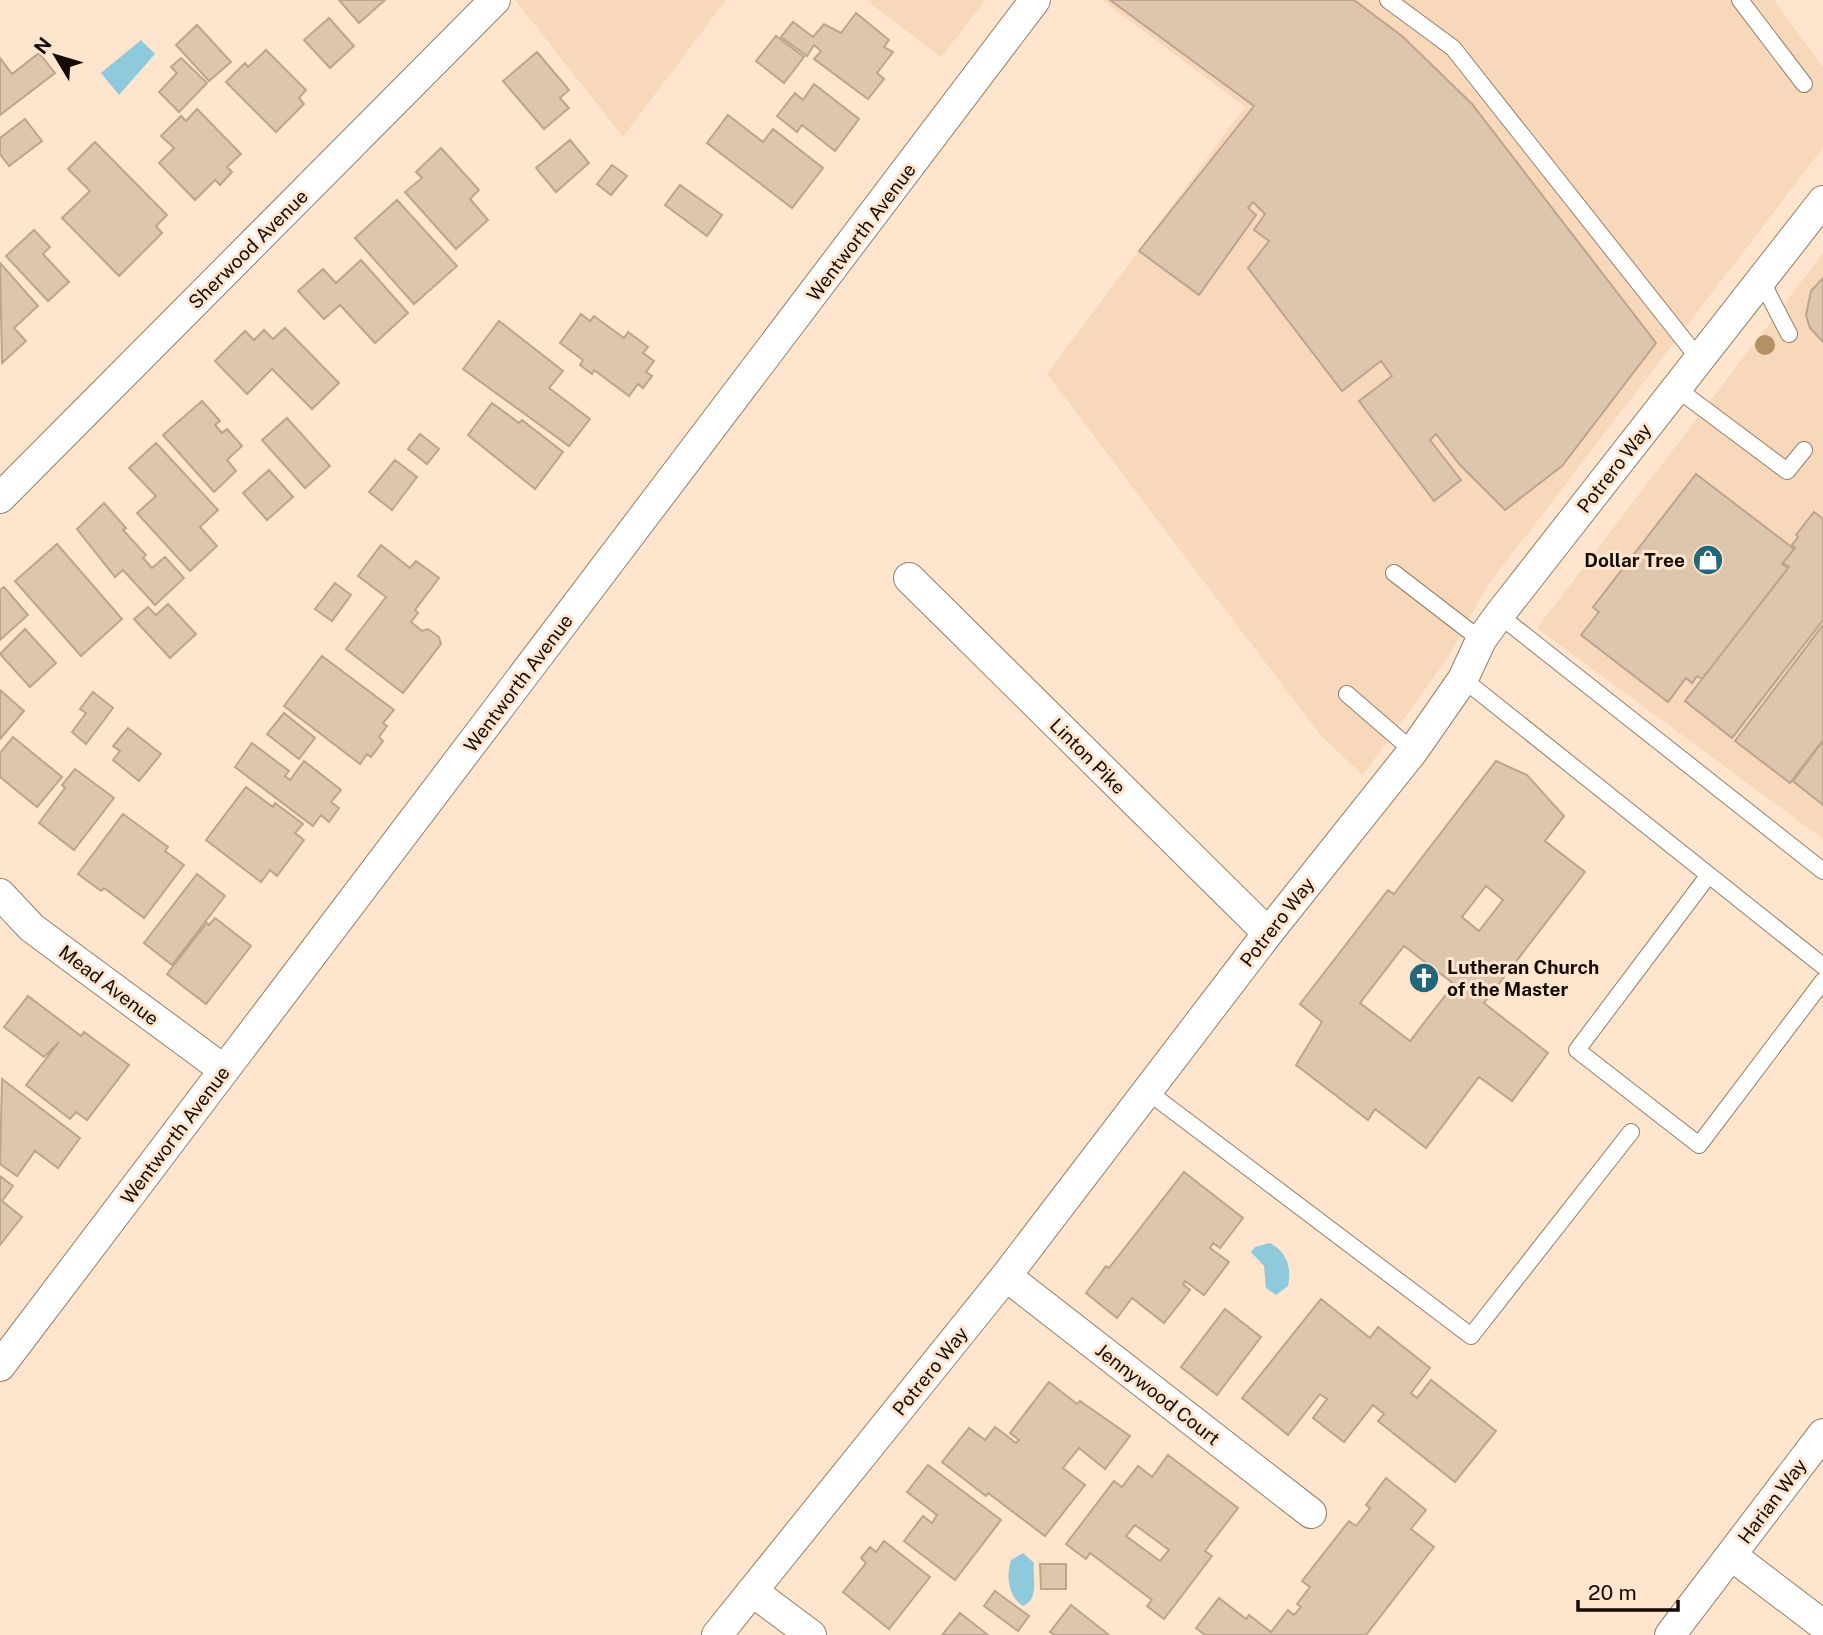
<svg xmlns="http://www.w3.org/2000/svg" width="1823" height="1635" font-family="'Public Sans',sans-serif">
  <rect width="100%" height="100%" fill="#ffe5cd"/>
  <path fill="#f7d8ba" d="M515,0H726L623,137Z
    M866,0H986L941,57Z
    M1102,0H1774L1823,67V148L1486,588L1447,659L1363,775L1320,735L1047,374L1245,107Z
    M1823,253V839L1537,628Z"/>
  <path fill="#8fc9dc" d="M141,40L155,54L119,95L101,73Z
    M1270,1243C1287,1252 1292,1268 1288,1286L1276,1295L1266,1288L1264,1266L1251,1252L1255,1247Z
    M1023,1553L1034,1563C1032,1579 1040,1598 1023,1606C1008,1597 1006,1575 1011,1560Z"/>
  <path fill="#dec5ae" stroke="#bda48e" stroke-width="2" fill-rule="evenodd" d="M339,0H385L359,23Z
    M1110,0H1354L1402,36L1472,104L1656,343L1562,466L1505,510L1460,465L1436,434L1430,440L1461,480L1434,501L1359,401L1392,376L1381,361L1342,391L1248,268L1269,241L1254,230L1265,214L1253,202L1248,208L1256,215L1199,295L1139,251L1254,106Z
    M856,13L889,40L884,47L893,52L877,73L884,79L868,99L814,59L821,51L814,45L807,56L781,37L793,22L813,37L824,24L841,33Z
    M329,18L354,46L330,68L304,40Z
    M197,25L231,62L209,81L176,45Z
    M776,36L804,57L784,83L756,61Z
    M266,50L306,90L299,98L304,104L276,132L226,82L245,63L248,67Z
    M537,52L569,90L560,98L569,108L544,129L503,81Z
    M39,53L55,73L0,115V58L12,74Z
    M181,58L207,83L179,112L159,92L177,73L171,67Z
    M814,84L859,119L835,151L802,125L797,132L777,116L795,93L803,100Z
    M197,109L241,154L227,167L232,172L220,185L215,180L195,200L159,163L174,148L161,136L181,116L186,121Z
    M728,115L763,142L773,129L823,168L792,208L707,143Z
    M25,119L42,141L9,166L0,154V138Z
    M570,140L589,163L556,192L536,168Z
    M95,142L167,215L156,226L162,233L119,276L62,218L90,191L68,169Z
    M441,148L479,190L470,199L488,220L456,249L405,192L422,178L416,172Z
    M612,165L627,176L611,195L597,184Z
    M680,185L722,215L707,236L665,205Z
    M397,200L457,266L414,304L355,238Z
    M34,230L50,247L43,254L69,282L48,301L6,256Z
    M361,260L408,313L375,343L340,305L324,319L298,291L323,269L336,283Z
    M0,263L38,306L14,328L26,341L2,363Z
    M1823,278V342L1810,328L1806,315L1811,291Z
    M581,314L590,321L594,316L624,338L628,332L648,347L643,353L654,361L646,372L652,376L643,388L638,384L629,396L594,370L592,374L580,365L583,360L560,343Z
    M499,321L563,371L549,388L590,419L569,446L463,369Z
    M285,328L339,383L312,409L272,369L247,394L215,361L245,331L254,340L264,330L273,339Z
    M202,401L220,421L215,425L222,433L227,429L242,446L227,460L236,471L214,492L163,435Z
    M492,403L519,423L522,420L563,452L535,489L468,435Z
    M287,418L330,466L305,488L262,440Z
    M420,434L439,449L427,464L408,449Z
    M156,443L218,510L200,527L217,546L190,571L137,513L156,496L129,468Z
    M395,460L417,477L392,510L369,492Z
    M269,470L293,497L267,520L243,493Z
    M1696,474L1794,549L1782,564L1788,568L1702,679L1697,676L1692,683L1686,678L1668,702L1581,635L1599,612L1593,607Z
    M104,503L126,528L123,530L146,555L143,558L152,568L165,557L184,578L155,605L123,570L115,577L77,529Z
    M1814,512L1823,519V620L1732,738L1685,701L1789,567L1783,563L1795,548L1792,545L1798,537L1796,535Z
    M57,544L122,619L81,656L15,581Z
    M381,545L410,568L416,561L439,578L415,610L418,613L411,622L422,631L428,629L439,637L441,644L403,693L346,649L386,597L358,576Z
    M335,583L351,595L332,621L315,609Z
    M4,587L28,615L0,640V590Z
    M168,604L196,634L170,658L134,619L148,607L156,615Z
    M1823,625V740L1790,783L1735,741Z
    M25,629L56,663L30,687L0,654Z
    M322,656L394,710L383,723L387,726L379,737L383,741L371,757L367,754L360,764L284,706Z
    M0,690L24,711L0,739Z
    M93,692L113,708L86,744L72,732L86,713L80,709Z
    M284,713L315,738L299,759L267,734Z
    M128,728L161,754L139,781L113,760L120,751L113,746Z
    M13,737L62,777L37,807L0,777V753Z
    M1823,741V805L1793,781Z
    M252,743L289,771L285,776L290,780L304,761L341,790L331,802L339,808L329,822L321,815L313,826L235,767Z
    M1496,761L1527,775L1564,816L1545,841L1585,872L1484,1003L1548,1053L1512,1101L1479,1077L1426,1148L1375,1109L1368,1120L1296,1065L1322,1022L1300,1004L1388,890L1394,894ZM1486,886L1503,900L1479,931L1462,917ZM1404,946L1454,984L1410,1041L1360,1003Z
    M75,769L114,798L74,850L39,823L65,788L62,785Z
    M246,787L273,807L275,803L303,824L295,833L304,840L277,876L270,870L261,882L206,840Z
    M123,814L168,847L165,851L184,865L144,918L104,888L101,891L78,874Z
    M197,874L225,896L172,965L144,943Z
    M215,918L251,946L206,1004L167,974L207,923L209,925Z
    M28,996L81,1036L84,1032L129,1065L87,1120L76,1112L70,1119L26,1085L59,1042L44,1057L4,1027Z
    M2,1079L80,1138L58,1168L35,1151L17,1176L0,1164Z
    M1184,1172L1243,1218L1220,1248L1213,1243L1210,1248L1229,1262L1204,1295L1185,1281L1183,1284L1190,1290L1164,1323L1132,1298L1117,1318L1086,1293L1106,1266L1109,1268Z
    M0,1176L13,1186L2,1201L22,1217L0,1245Z
    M1321,1299L1370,1338L1378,1327L1430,1368L1411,1393L1417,1398L1431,1380L1496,1431L1455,1482L1378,1421L1384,1414L1373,1405L1344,1442L1313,1418L1327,1399L1320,1394L1288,1435L1242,1398Z
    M1225,1309L1261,1337L1217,1395L1181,1367Z
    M1049,1382L1077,1404L1080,1401L1130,1436L1105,1469L1079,1448L1063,1468L1085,1485L1045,1536L988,1493L986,1496L942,1462L969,1428L985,1440L995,1427L1016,1443L1019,1440L1010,1433Z
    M1168,1455L1238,1508L1205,1551L1212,1556L1164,1619L1147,1606L1152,1600L1090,1553L1086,1559L1066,1544L1114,1481L1122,1487L1138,1466L1152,1477ZM1135,1525L1169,1550L1160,1561L1126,1536Z
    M928,1465L1001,1520L955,1580L904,1541L923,1516L932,1523L937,1515L907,1492Z
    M1386,1478L1426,1510L1411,1529L1434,1547L1366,1635H1205L1196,1628L1219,1598L1246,1619L1249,1615L1271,1632L1288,1610L1294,1615L1301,1607L1297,1604L1310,1587L1302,1581L1349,1521L1356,1526L1370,1508L1366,1505Z
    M884,1541L930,1577L889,1629L843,1592L866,1563L861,1558L870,1547L876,1552Z
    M1040,1564H1066V1589H1041Z
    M995,1591L1029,1616L1018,1631L984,1606Z
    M1071,1605L1109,1635H1055L1050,1632Z
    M960,1613L988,1635H942Z"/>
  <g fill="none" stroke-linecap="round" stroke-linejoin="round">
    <g stroke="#957e68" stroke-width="18">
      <path id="lane" d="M1388,0L1453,48L1699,359
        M1740,0L1804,84
        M1761,280L1789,334
        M1676,388L1787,471L1804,450
        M1394,573L1481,640
        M1499,615L1823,871
        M1463,679L1823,966
        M1347,694L1413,751
        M1708,876L1577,1050L1699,1145L1823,981
        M1147,1091L1471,1336L1631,1132"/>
    </g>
    <g stroke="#957e68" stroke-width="32">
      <path id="street" d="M0,498L495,0
        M909,578L1268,933
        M0,894L32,928L224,1070
        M1006,1276L1311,1513
        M0,1366L1035,0
        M1731,1555L1823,1625
        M752,1591L811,1635
        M717,1635L1006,1276L1268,933L1413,751L1463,679L1481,640L1499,615L1823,201
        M1670,1635L1823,1434"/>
    </g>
    <use href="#lane" stroke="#fff" stroke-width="16"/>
    <use href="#street" stroke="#fff" stroke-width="30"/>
  </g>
  <circle fill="#b69064" cx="1765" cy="345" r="10"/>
  <defs>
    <g id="shop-disc" transform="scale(1.575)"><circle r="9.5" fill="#246779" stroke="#ffe5cd"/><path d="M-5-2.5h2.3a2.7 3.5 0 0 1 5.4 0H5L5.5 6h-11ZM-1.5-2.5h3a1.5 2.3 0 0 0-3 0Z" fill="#fff"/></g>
    <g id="church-disc" transform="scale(1.575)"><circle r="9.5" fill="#246779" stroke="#ffe5cd"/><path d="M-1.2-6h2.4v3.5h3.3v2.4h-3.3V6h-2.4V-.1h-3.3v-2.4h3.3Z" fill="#fff"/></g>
  </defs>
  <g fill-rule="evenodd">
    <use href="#shop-disc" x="1708" y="560"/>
    <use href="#church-disc" x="1424" y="978"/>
  </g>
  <g text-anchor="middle" stroke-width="6" stroke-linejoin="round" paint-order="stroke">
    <g font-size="19" fill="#140c05" stroke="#ffe5cd">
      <text transform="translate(861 232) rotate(-53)" y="7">Wentworth Avenue</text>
      <text transform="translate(248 249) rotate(-45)" y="7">Sherwood Avenue</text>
      <text transform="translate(1614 468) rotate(-52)" y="7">Potrero Way</text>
      <text transform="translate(518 683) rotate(-53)" y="7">Wentworth Avenue</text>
      <text transform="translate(1088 756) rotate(45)" y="7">Linton Pike</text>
      <text transform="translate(1277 922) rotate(-52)" y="7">Potrero Way</text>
      <text transform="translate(109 985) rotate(37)" y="7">Mead Avenue</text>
      <text transform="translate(175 1135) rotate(-53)" y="7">Wentworth Avenue</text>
      <text transform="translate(930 1371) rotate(-51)" y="7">Potrero Way</text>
      <text transform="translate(1158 1394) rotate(38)" y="7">Jennywood Court</text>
      <text transform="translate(1772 1501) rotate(-53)" y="7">Harian Way</text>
    </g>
    <g font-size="19" font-weight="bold" fill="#140c05" stroke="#ffe5cd" text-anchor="end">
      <text x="1685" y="567">Dollar Tree</text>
      <text x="1447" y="974" text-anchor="start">Lutheran Church<tspan x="1447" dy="22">of the Master</tspan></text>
    </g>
  </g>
  <g transform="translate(56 56) rotate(308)" stroke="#ffe5cd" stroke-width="5" paint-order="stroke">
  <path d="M0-5L12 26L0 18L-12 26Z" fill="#140c05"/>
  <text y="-10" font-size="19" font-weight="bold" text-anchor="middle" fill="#140c05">N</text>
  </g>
  <path d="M1578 1600v10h100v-10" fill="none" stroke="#140c05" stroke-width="3.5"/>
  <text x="1588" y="1600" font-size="21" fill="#140c05" stroke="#ffe5cd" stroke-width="5" paint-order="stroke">20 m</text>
</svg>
